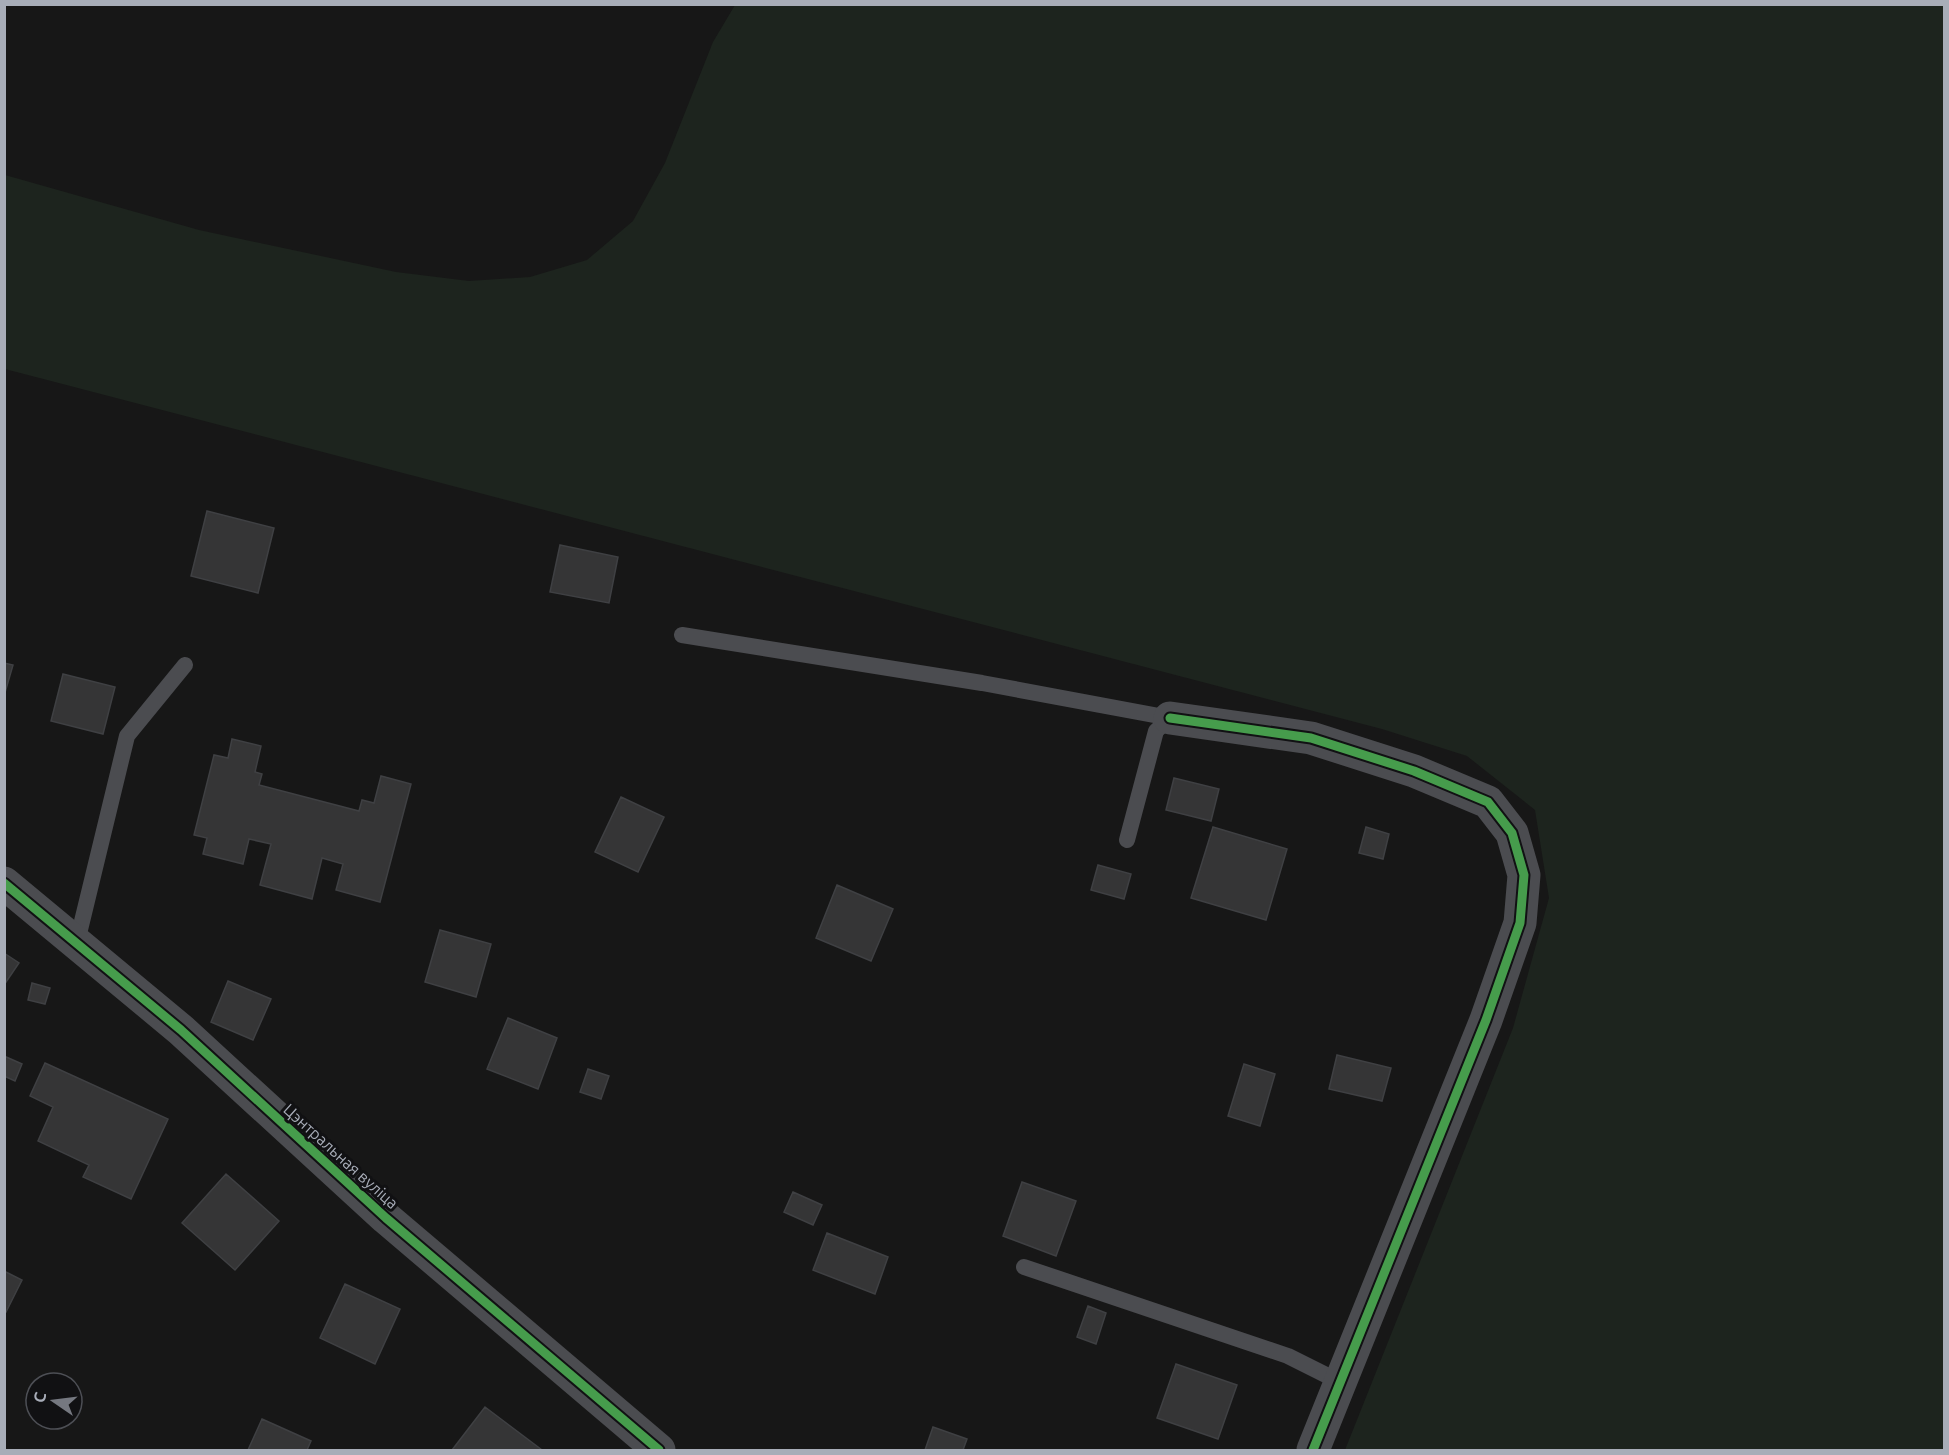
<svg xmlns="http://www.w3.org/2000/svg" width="1949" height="1455" font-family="Ubuntu,sans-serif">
  <rect width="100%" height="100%" fill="#171717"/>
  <path fill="#1d241e" d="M735,5H1944V1450H1345L1513,1028L1549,898L1535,810L1467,756L1382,729L5,369V175L199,230L396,272L469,281L530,277L587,260L633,221L665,163L713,42Z"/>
  <path fill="#353536" stroke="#3f4043" stroke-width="1.5" d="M207,511L274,528L258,593L191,576Z
    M560,545L618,557L609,603L550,592Z
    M4,663L13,665L4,696Z
    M63,674L115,687L103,734L51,721Z
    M232,739L261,746L255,772L262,774L259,785L359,811L362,800L374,803L381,776L411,784L380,902L336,890L343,864L322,858L312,899L260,885L271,844L249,839L243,864L203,854L207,838L194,835L214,755L228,758Z
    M1174,778L1219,789L1211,821L1166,810Z
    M621,797L664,817L638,872L595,852Z
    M1213,827L1287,849L1266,920L1191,898Z
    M1366,827L1389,834L1383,859L1359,853Z
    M1098,865L1131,874L1124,899L1091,890Z
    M837,885L893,909L871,961L816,938Z
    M440,930L491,944L476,997L425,982Z
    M4,953L19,963L4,985Z
    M228,981L271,999L253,1040L211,1022Z
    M32,983L50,988L45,1004L28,1000Z
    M508,1018L557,1038L538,1089L487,1069Z
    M1337,1055L1391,1068L1382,1101L1329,1089Z
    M4,1056L22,1064L15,1081L4,1076Z
    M45,1063L168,1119L131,1199L83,1177L89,1165L38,1141L53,1107L30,1096Z
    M1244,1064L1275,1074L1260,1126L1228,1116Z
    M588,1069L609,1076L601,1099L580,1092Z
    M226,1174L279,1221L235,1270L182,1223Z
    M1022,1182L1076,1201L1056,1256L1003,1236Z
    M793,1192L822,1205L813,1225L784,1212Z
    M827,1233L888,1257L875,1294L813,1270Z
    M4,1271L22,1280L6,1312L4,1311Z
    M345,1284L400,1309L375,1364L320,1338Z
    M1088,1306L1106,1313L1096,1344L1077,1337Z
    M1176,1364L1237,1385L1218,1439L1157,1418Z
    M485,1407L542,1450H452Z
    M262,1419L311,1441L307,1450H248Z
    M933,1427L967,1439L963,1450H925Z"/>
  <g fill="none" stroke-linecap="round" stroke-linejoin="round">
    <path stroke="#4b4c50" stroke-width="16" d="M682,635L982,683L1170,718
      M1127,840L1156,731L1170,718
      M77,942L127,736L185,665
      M1024,1267L1288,1356L1340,1382"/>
    <path stroke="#4b4c50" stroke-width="33" d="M1170,718L1311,738L1414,771L1488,802L1512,833L1524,875L1520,923L1486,1020L1313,1450
      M4,883L181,1030L386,1218L659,1450"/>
    <g stroke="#111113" stroke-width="13">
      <path id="cycleway" d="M1170,718L1311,738L1414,771L1488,802L1512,833L1524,875L1520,923L1486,1020L1313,1450
        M4,883L181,1030L386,1218L659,1450"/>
    </g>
    <use href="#cycleway" stroke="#469c4c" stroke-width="9"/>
  </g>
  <g text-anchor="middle" stroke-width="6" stroke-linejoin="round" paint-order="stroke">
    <g font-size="16" fill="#a8adb8" stroke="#111113">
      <text transform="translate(341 1156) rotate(42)" y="6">Цэнтральная вуліца</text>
    </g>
  </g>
  <rect width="1949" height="1455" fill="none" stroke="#a8adb8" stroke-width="12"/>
  <g transform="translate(54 1401) rotate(284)"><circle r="28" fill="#111113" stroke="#4d4f55" stroke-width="1.5"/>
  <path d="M0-4.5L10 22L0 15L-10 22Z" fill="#757880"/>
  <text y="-9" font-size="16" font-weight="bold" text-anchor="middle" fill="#a8adb8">С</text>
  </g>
</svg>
